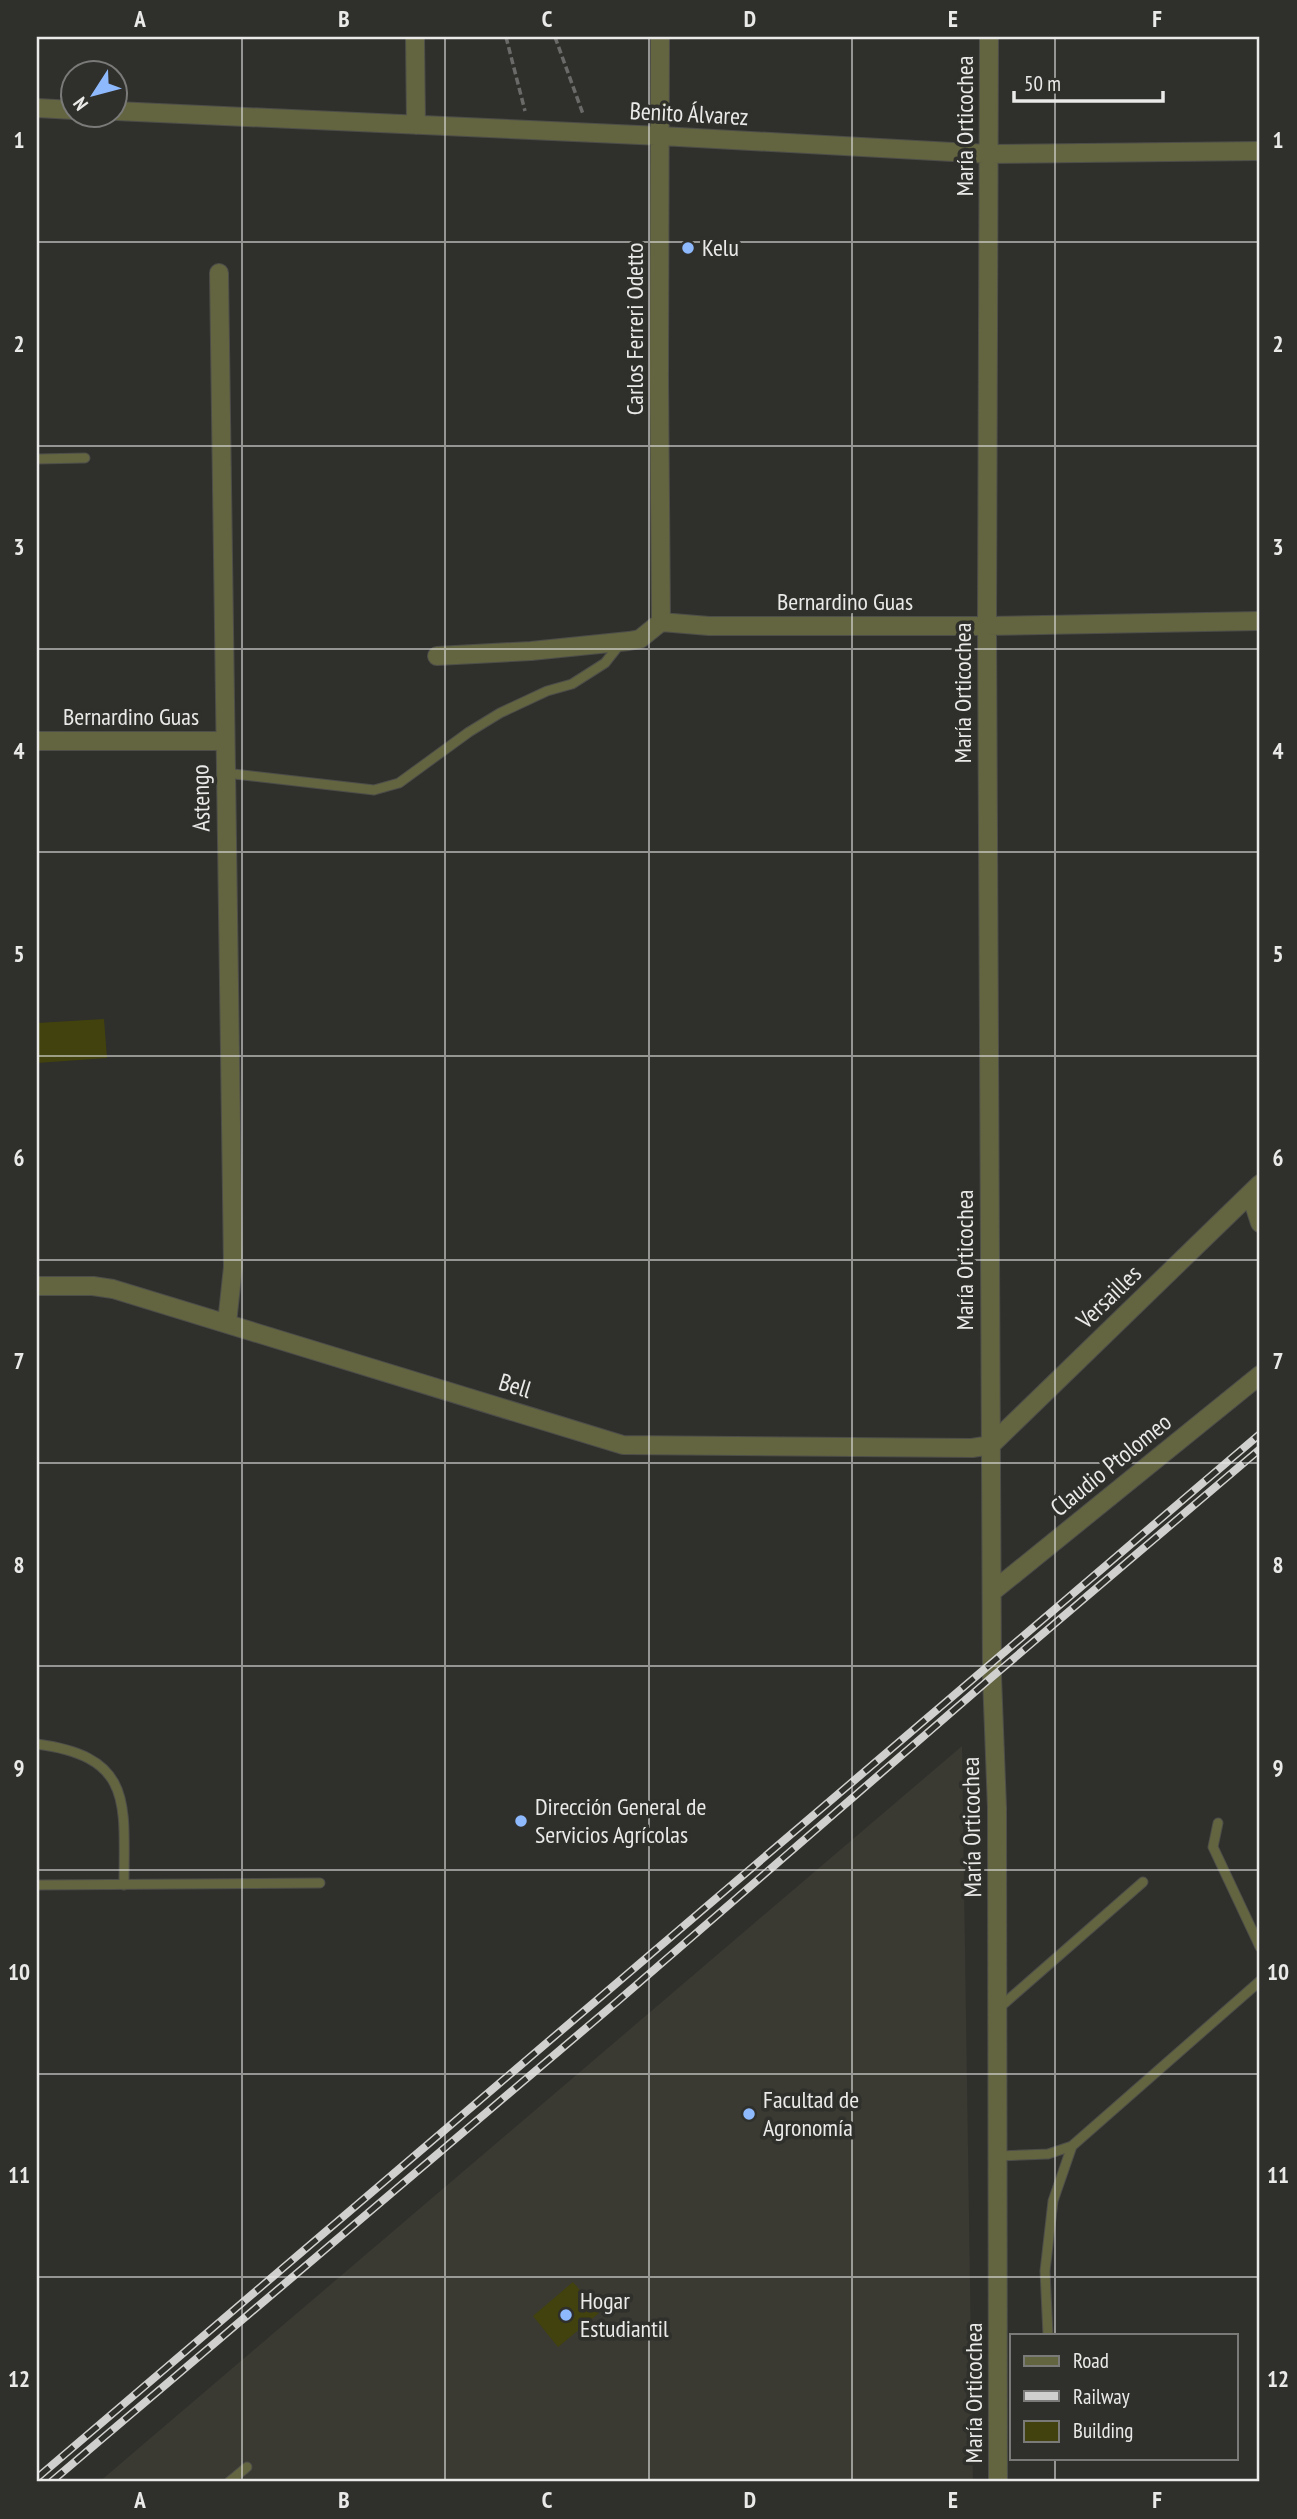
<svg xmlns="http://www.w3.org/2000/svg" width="1297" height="2519" font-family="'PT Sans Narrow',sans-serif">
  <rect width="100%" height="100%" fill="#2f2f2c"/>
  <path fill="#3a3a32" d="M962,1746L973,2482H99Z"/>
  <path fill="#42420e" d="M104,1019L107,1058L37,1063V1023Z
    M573,2282L599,2313L558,2347L533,2316Z"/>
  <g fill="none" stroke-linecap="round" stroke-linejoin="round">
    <g stroke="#4d4d4a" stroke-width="11">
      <path id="lane" d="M37,459L85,458
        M225,773L374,790L399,783L469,732L500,713L547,691L572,684L605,663L620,644
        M37,1744C134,1757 124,1803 124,1885
        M1218,1823L1213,1847L1260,1947
        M37,1885L320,1883
        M999,2008L1143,1882
        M998,2156L1048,2154L1072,2146L1260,1981
        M1048,2335L1045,2271L1053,2201L1072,2146
        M229,2482L247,2467"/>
    </g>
    <g stroke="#4d4d4a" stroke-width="20">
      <path id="street" d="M415,37L416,125
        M660,37L659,376L661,622
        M989,37L987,626L992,1677L997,1808L998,2482
        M37,108L74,110
        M116,111L661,136L989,154L1260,151
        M219,273L233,1267L227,1323
        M437,656L531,651L629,641L640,639L661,622L709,626H987L1260,621
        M37,741H224
        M1251,1195L1260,1223
        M37,1286H93L113,1289L623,1445L972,1448L991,1445L1260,1184
        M992,1592L1260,1375"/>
    </g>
    <path stroke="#6a6a68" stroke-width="3.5" stroke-dasharray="7 3.5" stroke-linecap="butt" d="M506,37L525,111
      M555,37L583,114"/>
    <use href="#lane" stroke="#636440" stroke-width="9"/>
    <use href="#street" stroke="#636440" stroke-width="18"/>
    <g stroke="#d0d0ce" stroke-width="8">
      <path id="rail" d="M37,2478L1260,1434
        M51,2482L619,2000L992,1677L1260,1449"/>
    </g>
    <use href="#rail" stroke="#2f2f2c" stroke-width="5" stroke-dasharray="16" stroke-linecap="butt"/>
  </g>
  <path fill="none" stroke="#eaeae9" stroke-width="2" stroke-opacity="0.55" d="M242,37V2482M445,37V2482M649,37V2482M852,37V2482M1055,37V2335M37,242H1260M37,446H1260M37,649H1260M37,852H1260M37,1056H1260M37,1260H1260M37,1463H1260M37,1666H1260M37,1870H1260M37,2074H1260M37,2277H1260M1055,2458V2482"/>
  <g fill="#8eb9fd" stroke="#2f2f2c" stroke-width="2.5">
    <circle cx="688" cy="248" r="7"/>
    <circle cx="521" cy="1821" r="7"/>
    <circle cx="749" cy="2114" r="7"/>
    <circle cx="566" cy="2315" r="7"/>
  </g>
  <g text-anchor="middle" stroke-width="7" stroke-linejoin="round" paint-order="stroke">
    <g font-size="24" fill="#eaeae9" stroke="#2f2f2c">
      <text transform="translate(689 114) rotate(3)" y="8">Benito Álvarez</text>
      <text transform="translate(965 126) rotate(-90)" y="8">María Orticochea</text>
      <text transform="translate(635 329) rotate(-90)" y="8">Carlos Ferreri Odetto</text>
      <text x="845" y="610">Bernardino Guas</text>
      <text transform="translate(963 693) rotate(-90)" y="8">María Orticochea</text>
      <text x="131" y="725">Bernardino Guas</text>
      <text transform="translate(201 798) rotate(-91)" y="8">Astengo</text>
      <text transform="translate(965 1260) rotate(-90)" y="8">María Orticochea</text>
      <text transform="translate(1109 1297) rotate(-44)" y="8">Versailles</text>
      <text transform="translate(515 1386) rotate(17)" y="8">Bell</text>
      <text transform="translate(1111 1465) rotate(-39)" y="8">Claudio Ptolomeo</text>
      <text transform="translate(972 1827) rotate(-91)" y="8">María Orticochea</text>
      <text transform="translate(974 2393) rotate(-90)" y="8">María Orticochea</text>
    </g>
    <g font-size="24" fill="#eaeae9" stroke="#2f2f2c" text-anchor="start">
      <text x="702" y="256">Kelu</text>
      <text x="535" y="1815">Dirección General de<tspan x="535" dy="28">Servicios Agrícolas</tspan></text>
      <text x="763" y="2108">Facultad de<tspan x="763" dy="28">Agronomía</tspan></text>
      <text x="580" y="2309">Hogar<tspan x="580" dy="28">Estudiantil</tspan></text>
    </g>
  </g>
  <rect width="1297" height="2519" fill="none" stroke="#2f2f2c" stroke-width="77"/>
  <rect x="1010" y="2334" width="228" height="126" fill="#2f2f2c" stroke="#7a7a78" stroke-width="2"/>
  <rect x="1024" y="2356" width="35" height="10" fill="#636440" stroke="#7a7a78" stroke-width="2"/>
  <text x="1073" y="2368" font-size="21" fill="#eaeae9">Road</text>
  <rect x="1024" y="2391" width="35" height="10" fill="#d0d0ce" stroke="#7a7a78" stroke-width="2"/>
  <text x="1073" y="2404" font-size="21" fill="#eaeae9">Railway</text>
  <rect x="1024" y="2421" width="35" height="21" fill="#42420e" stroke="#7a7a78" stroke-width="2"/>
  <text x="1073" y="2438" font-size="21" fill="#eaeae9">Building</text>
  <g transform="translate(94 94) rotate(234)"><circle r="33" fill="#2f2f2c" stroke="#7a7a78" stroke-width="2"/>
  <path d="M0-5L12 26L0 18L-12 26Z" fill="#8eb9fd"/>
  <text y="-10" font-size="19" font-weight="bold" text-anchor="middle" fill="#eaeae9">N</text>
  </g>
  <path d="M1014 91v10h149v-10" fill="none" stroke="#eaeae9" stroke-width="3.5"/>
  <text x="1024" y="91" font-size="21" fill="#eaeae9" stroke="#2f2f2c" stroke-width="5" paint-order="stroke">50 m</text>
  <rect x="38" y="38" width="1220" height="2442" fill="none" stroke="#eaeae9" stroke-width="2.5"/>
  <g font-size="23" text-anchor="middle" font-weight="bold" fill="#eaeae9">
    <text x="140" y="27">A</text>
    <text x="344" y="27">B</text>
    <text x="547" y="27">C</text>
    <text x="750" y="27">D</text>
    <text x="953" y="27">E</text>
    <text x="1157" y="27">F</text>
    <text x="19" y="148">1</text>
    <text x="1278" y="148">1</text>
    <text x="19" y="352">2</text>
    <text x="1278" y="352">2</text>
    <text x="19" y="555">3</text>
    <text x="1278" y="555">3</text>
    <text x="19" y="759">4</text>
    <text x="1278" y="759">4</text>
    <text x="19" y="962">5</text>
    <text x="1278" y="962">5</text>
    <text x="19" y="1166">6</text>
    <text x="1278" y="1166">6</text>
    <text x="19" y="1369">7</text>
    <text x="1278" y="1369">7</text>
    <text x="19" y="1573">8</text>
    <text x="1278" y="1573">8</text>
    <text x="19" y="1776">9</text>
    <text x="1278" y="1776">9</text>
    <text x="19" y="1980">10</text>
    <text x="1278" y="1980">10</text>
    <text x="19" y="2183">11</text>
    <text x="1278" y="2183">11</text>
    <text x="19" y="2387">12</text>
    <text x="1278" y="2387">12</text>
    <text x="140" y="2508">A</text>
    <text x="344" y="2508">B</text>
    <text x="547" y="2508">C</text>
    <text x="750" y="2508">D</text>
    <text x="953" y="2508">E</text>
    <text x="1157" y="2508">F</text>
  </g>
</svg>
